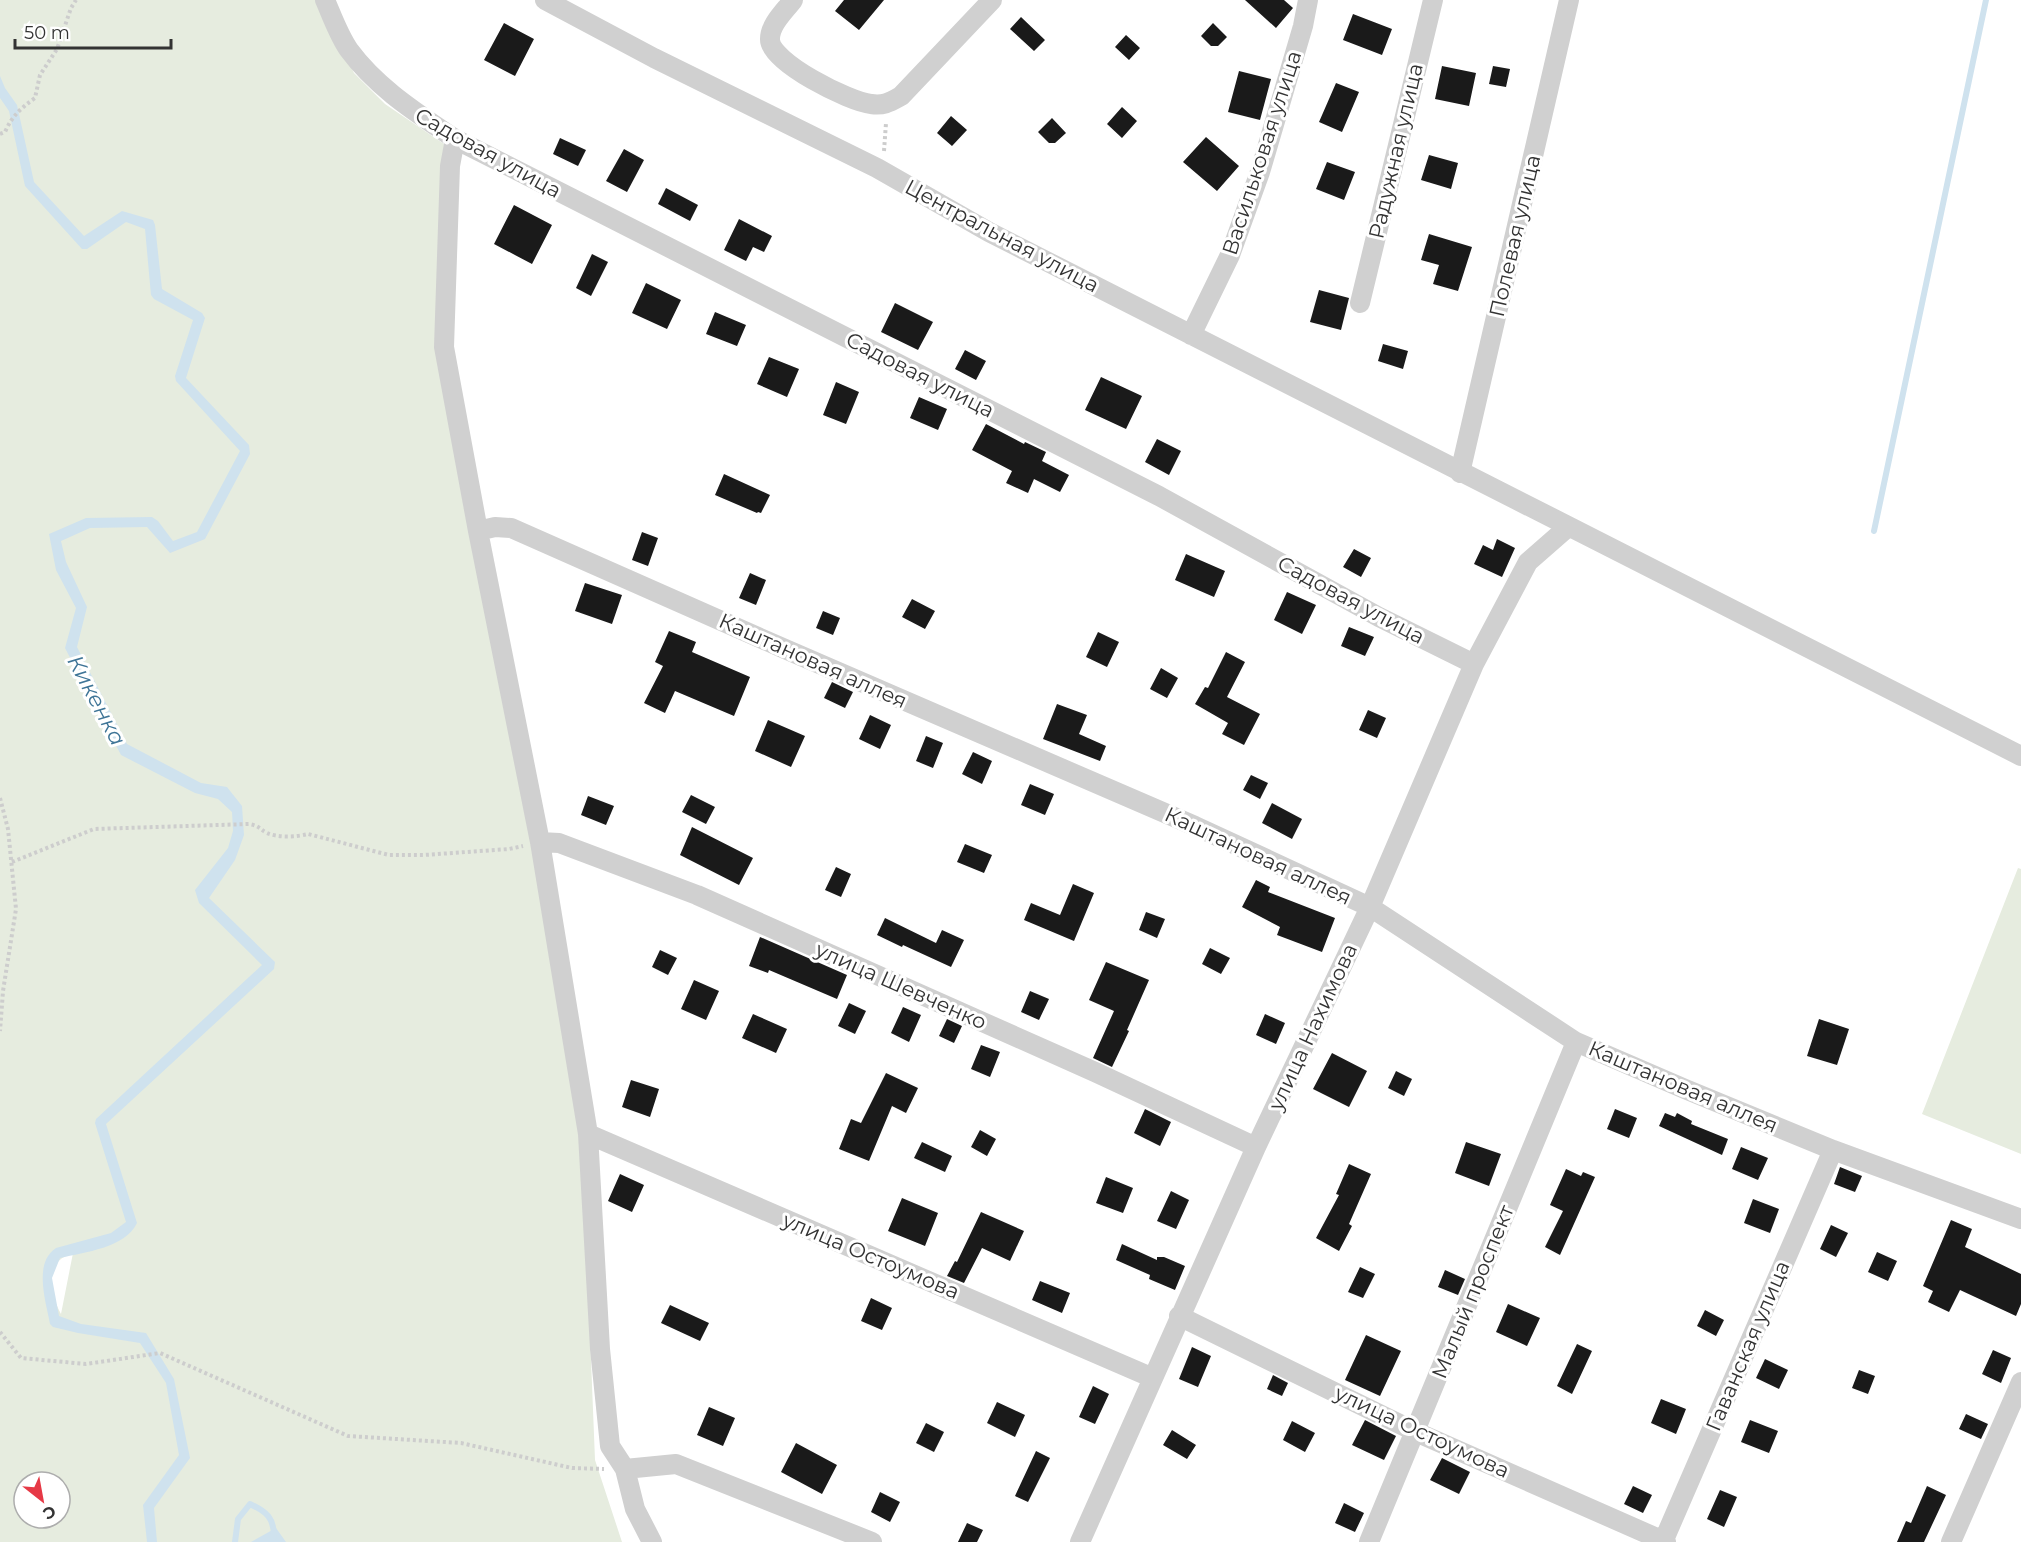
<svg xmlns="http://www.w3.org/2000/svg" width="2021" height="1542" font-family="Montserrat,sans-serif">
  <rect width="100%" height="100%" fill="#fff"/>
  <path fill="#e6ecdf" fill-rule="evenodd" d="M0,0H318L354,73L385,104L444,144L437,347L533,835L582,1134L595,1460L622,1542H0ZM73,1253L61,1314C49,1291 42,1263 73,1253ZM24,1482H60V1518H24Z
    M2018,868L2021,869V1154L1922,1114Z"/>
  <path fill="#cfe2ee" d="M0,76L5,88L17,105L34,182L84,236L122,211L153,220L155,225L162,289L202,313L205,318L186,378L249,445L250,454L205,539L170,553L147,527L90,528L61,541L66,562L87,607L77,647L127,744L201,783L227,787L242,806L244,835L235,860L209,898L275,962L274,969L106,1124L137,1223C125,1248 85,1252 60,1258L52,1278L59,1316L81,1324L146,1333L174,1379L190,1458L154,1508L157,1542H147L143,1505L179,1455L166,1383L140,1343L78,1333L53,1327L50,1324C46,1302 33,1263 56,1248L111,1233L126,1222L95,1123L96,1119L262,965L199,903L195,890L228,848L233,831L232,812L218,799L195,793L121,755L65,648L76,608L56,570L49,534L86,518L152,517L158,521L173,541L197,532L240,451L176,381L175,376L193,320L154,299L151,295L145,229L126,222L87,249H82L25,186L9,111L0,98Z
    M276,1528L286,1542H251Z"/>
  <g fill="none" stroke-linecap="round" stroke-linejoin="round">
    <path stroke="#cfe2ee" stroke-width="6" d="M1874,531L1986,0
      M235,1542L238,1519L250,1504C267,1512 274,1518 274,1537"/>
  </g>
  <path fill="#1a1a1a" d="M844,0H884L859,30L835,11Z
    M1245,0H1284L1293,8L1276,28Z
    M1353,14L1392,29L1382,55L1343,40Z
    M1021,17L1045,40L1034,51L1010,29Z
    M504,23L534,39L515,76L484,60Z
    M1213,23L1227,37L1218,46H1211L1201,36Z
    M1126,35L1140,48L1129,60L1115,47Z
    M1442,66L1476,73L1469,106L1435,99Z
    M1493,66L1510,69L1506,87L1489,84Z
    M1239,71L1271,79L1260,120L1228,112Z
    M1336,83L1359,92L1342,132L1319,122Z
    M1122,107L1137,121L1122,138L1107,124Z
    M951,116L967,130L952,146L937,133Z
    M1052,118L1066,133L1055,143H1049L1038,132Z
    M1206,137L1239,166L1217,191L1183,162Z
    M560,138L586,150L578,166L553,154Z
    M624,149L644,160L627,192L606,181Z
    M1429,155L1458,163L1451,189L1421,180Z
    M1327,162L1355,172L1344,200L1316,189Z
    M666,188L698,205L690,221L658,204Z
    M514,205L552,225L532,264L494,244Z
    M739,219L772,236L764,252L753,247L746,261L724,250Z
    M1429,234L1472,247L1458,291L1433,284L1439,265L1421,260Z
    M592,254L608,262L591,296L576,288Z
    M646,283L681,300L667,329L632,313Z
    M1319,290L1349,298L1341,330L1310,322Z
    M895,303L933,322L918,350L881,332Z
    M715,312L746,325L737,346L706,334Z
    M1383,344L1408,351L1403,369L1378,361Z
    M965,350L986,361L976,380L955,369Z
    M769,357L799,369L787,397L757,384Z
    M1101,377L1142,396L1126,429L1085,410Z
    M836,382L859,392L846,424L823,415Z
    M919,397L947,409L938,430L910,418Z
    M986,424L1024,444L1025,442L1046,452L1042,461L1069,475L1060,492L1034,479L1028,493L1006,483L1012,471L972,450Z
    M1157,439L1181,451L1169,475L1145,462Z
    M724,474L770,495L761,513L758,512L757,513L715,495Z
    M642,532L658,538L648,566L632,560Z
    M1497,539L1515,548L1502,577L1474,564L1483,545L1493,550Z
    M1354,549L1371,558L1361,577L1343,567Z
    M1186,554L1225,571L1214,597L1175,580Z
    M750,573L766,580L756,605L739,598Z
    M585,583L622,595L612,624L575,611Z
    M1287,592L1316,605L1302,634L1274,620Z
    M912,599L935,611L925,629L902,617Z
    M823,611L840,618L833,635L816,628Z
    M1349,627L1374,637L1365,656L1341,646Z
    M669,631L696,642L692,652L750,677L734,716L675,691L665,713L644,703L663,666L655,662Z
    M1098,632L1119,642L1107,667L1086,657Z
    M1226,652L1245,662L1227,697L1260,714L1244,745L1222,734L1228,723L1195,704L1205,687L1208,688Z
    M1161,668L1178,678L1167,698L1150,689Z
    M832,682L853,692L845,708L824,698Z
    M1057,704L1087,715L1079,734L1106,746L1100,761L1043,739Z
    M1368,710L1386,718L1377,738L1359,730Z
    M870,715L891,725L880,749L859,739Z
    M768,720L805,736L791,767L755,751Z
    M926,736L943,743L933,768L916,761Z
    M973,752L992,761L982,784L962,774Z
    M1251,775L1268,783L1260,799L1243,790Z
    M1030,784L1054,794L1045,815L1021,805Z
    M691,795L715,807L706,824L682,812Z
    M588,796L614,806L606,825L581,815Z
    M1272,803L1302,819L1292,839L1262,823Z
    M692,827L753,858L739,885L680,855Z
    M965,844L992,855L984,873L957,862Z
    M836,867L851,874L841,897L825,890Z
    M1256,880L1270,887L1268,892L1335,918L1322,952L1277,935L1280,927L1242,907Z
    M1073,884L1094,893L1074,941L1024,920L1031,903L1060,915Z
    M1146,912L1165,919L1157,938L1139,930Z
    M885,918L936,943L942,930L964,940L951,967L903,945L902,947L877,935Z
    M760,937L847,975L837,999L769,970L768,973L749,966Z
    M1210,948L1230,958L1221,974L1202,964Z
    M660,950L677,958L668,975L652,967Z
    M1106,962L1149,980L1127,1030L1129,1031L1112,1067L1093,1058L1114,1011L1089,1000Z
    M694,980L719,991L706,1020L681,1009Z
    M1030,991L1049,999L1039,1020L1021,1012Z
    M849,1003L866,1011L855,1034L838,1026Z
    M903,1007L921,1015L909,1042L891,1033Z
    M753,1014L787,1029L776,1053L742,1038Z
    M1265,1014L1285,1023L1276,1044L1256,1035Z
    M947,1019L962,1026L954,1043L939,1036Z
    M1819,1019L1849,1029L1837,1065L1807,1056Z
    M981,1045L1000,1052L990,1077L971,1069Z
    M1332,1053L1367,1071L1349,1107L1313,1089Z
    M1396,1071L1412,1079L1404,1096L1388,1088Z
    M886,1073L918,1088L906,1113L892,1106L869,1161L839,1149L851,1119L861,1123Z
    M631,1080L659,1089L650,1117L622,1107Z
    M1145,1109L1171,1122L1160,1146L1134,1133Z
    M1615,1109L1637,1118L1629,1138L1607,1129Z
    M1665,1113L1675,1117L1677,1113L1692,1121L1691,1124L1728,1139L1722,1155L1659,1126Z
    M980,1130L996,1139L987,1156L971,1147Z
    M922,1142L952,1156L945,1172L914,1158Z
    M1466,1142L1501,1154L1489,1186L1455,1173Z
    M1741,1147L1768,1158L1758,1180L1732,1169Z
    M1349,1164L1371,1174L1349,1224L1352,1226L1339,1251L1316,1238L1339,1195L1336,1194Z
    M1840,1167L1862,1176L1855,1192L1834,1184Z
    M1566,1169L1581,1176L1583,1172L1595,1177L1560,1255L1545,1247L1563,1211L1550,1205Z
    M620,1174L644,1185L632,1212L608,1201Z
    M1106,1177L1133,1188L1123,1213L1096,1203Z
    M1171,1191L1189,1200L1176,1229L1157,1221Z
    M902,1198L938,1213L925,1246L888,1231Z
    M1753,1199L1779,1209L1770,1233L1744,1223Z
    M981,1212L1024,1231L1010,1261L982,1248L964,1283L947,1276L955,1261L957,1262Z
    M1951,1220L1972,1229L1965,1247L2021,1274V1304L2016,1316L1960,1290L1949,1312L1928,1302L1933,1291L1923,1286Z
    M1831,1225L1848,1233L1836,1257L1820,1249Z
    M1122,1244L1157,1260V1257H1164L1185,1266L1175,1290L1149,1279L1150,1275L1116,1260Z
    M1877,1252L1897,1261L1888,1281L1868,1272Z
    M1360,1267L1375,1274L1363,1298L1348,1292Z
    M1445,1270L1465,1279L1458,1295L1438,1287Z
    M1040,1281L1070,1293L1062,1313L1032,1300Z
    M871,1298L892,1308L882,1330L861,1321Z
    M1508,1304L1540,1318L1527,1346L1496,1332Z
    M670,1305L709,1323L700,1341L661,1323Z
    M1705,1310L1724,1320L1716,1336L1697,1326Z
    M1366,1335L1401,1351L1380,1396L1345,1380Z
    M1577,1344L1592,1351L1572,1394L1557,1386Z
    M1192,1347L1211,1356L1198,1387L1179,1379Z
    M1993,1350L2011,1358L2001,1383L1982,1374Z
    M1765,1359L1788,1370L1779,1389L1756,1378Z
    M1859,1370L1875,1376L1868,1394L1852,1388Z
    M1273,1375L1288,1383L1282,1396L1267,1389Z
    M1093,1386L1109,1394L1095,1424L1079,1417Z
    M1661,1399L1686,1409L1676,1434L1651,1423Z
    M997,1402L1025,1415L1015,1437L987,1423Z
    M709,1407L735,1418L723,1446L697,1435Z
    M1966,1414L1988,1424L1981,1439L1959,1429Z
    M1365,1420L1396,1436L1384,1460L1352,1445Z
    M1750,1420L1778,1431L1769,1453L1741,1442Z
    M1292,1421L1315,1433L1305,1452L1283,1440Z
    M926,1423L944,1432L934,1452L916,1443Z
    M1172,1430L1196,1445L1187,1459L1163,1445Z
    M796,1443L837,1465L822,1494L781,1472Z
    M1036,1451L1050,1458L1028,1502L1015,1496Z
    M1442,1458L1470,1472L1459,1494L1430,1480Z
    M1633,1486L1652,1495L1643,1513L1624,1504Z
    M1927,1486L1946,1495L1924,1542H1897L1906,1521L1911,1523Z
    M1720,1490L1737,1497L1724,1527L1707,1519Z
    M880,1492L900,1502L890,1522L871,1512Z
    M1344,1503L1364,1513L1355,1532L1335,1523Z
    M967,1523L983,1530L977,1542H958Z"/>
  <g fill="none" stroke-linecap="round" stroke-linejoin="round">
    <path stroke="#cdcdcd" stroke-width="4" stroke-dasharray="3 3" stroke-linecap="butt" d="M0,134L5,132C12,116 21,108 35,98L40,75L57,49L71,8L76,0
      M884,151L886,123
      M0,798L8,829L16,909L3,991L0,1031
      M12,862L94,829L249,824C260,826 259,829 267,833C278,838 297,837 308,834L389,855H424L509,849L523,846
      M0,1332L21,1358L86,1364L160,1353L348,1436L461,1443L572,1468L604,1469"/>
    <path stroke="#d0d0d0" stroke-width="20" d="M325,0C332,16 339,36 349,50C377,88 417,113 455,139L1159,496L1379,617L1474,664
      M545,0L654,58L877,168L989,232L2021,756
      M793,0C785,11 770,24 770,39C769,62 850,102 871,104C884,106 890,102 901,96L992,0
      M455,139L450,166L444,347L478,531L540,842L588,1134L600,1349L610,1446L625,1469L635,1509L652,1542
      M1360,303L1433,0
      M1191,335L1230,255L1260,172L1303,26L1308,0
      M1460,473L1569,0
      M478,531L495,527L511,528L785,649L1195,826L1370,907L1576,1042L1685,1089L1833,1150L2021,1219
      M540,842L559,843L697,895L1095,1072L1256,1147
      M588,1134L1153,1378
      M1179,1316L1416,1432L1666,1542
      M625,1469L676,1464L872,1542
      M1080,1542L1256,1147L1370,907L1474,664L1528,562L1568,527
      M1369,1542L1576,1042
      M1663,1542L1833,1150
      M1951,1542L2021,1382"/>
  </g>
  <g text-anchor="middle" stroke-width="6" stroke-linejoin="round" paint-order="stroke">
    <g font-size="21" fill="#333" stroke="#fff">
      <text transform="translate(1396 151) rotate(-77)" y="7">Радужная улица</text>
      <text transform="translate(488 153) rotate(29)" y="7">Садовая улица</text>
      <text transform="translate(1262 153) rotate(-72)" y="7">Васильковая улица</text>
      <text transform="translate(1002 236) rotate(28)" y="7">Центральная улица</text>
      <text transform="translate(1515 236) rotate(-77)" y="7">Полевая улица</text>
      <text transform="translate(920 375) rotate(27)" y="7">Садовая улица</text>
      <text transform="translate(1351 600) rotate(28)" y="7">Садовая улица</text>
      <text transform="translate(813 661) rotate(24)" y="7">Каштановая аллея</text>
      <text transform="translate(1258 856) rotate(25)" y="7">Каштановая аллея</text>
      <text transform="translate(901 986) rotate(24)" y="7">улица Шевченко</text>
      <text transform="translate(1313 1027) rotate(-65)" y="7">улица Нахимова</text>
      <text transform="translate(1683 1087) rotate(23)" y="7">Каштановая аллея</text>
      <text transform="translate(871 1256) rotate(23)" y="7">улица Остоумова</text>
      <text transform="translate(1473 1292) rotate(-68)" y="7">Малый проспект</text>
      <text transform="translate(1748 1346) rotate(-67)" y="7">Гаванская улица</text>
      <text transform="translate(1422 1432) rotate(25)" y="7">улица Остоумова</text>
    </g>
    <g font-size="22" font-style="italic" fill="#3f7597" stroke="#fff">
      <text transform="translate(97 700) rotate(62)" y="8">Кикенка</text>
    </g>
  </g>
  <g transform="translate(42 1500) rotate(149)"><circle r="28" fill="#ffffff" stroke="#adadad" stroke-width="1.5"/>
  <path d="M0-4.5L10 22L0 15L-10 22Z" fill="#e63946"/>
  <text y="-9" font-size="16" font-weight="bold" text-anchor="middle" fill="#333333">С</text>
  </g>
  <path d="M15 39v9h156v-9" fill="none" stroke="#333333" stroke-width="3"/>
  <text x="24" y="39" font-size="18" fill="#333333" stroke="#ffffff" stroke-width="4.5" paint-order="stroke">50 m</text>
</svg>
